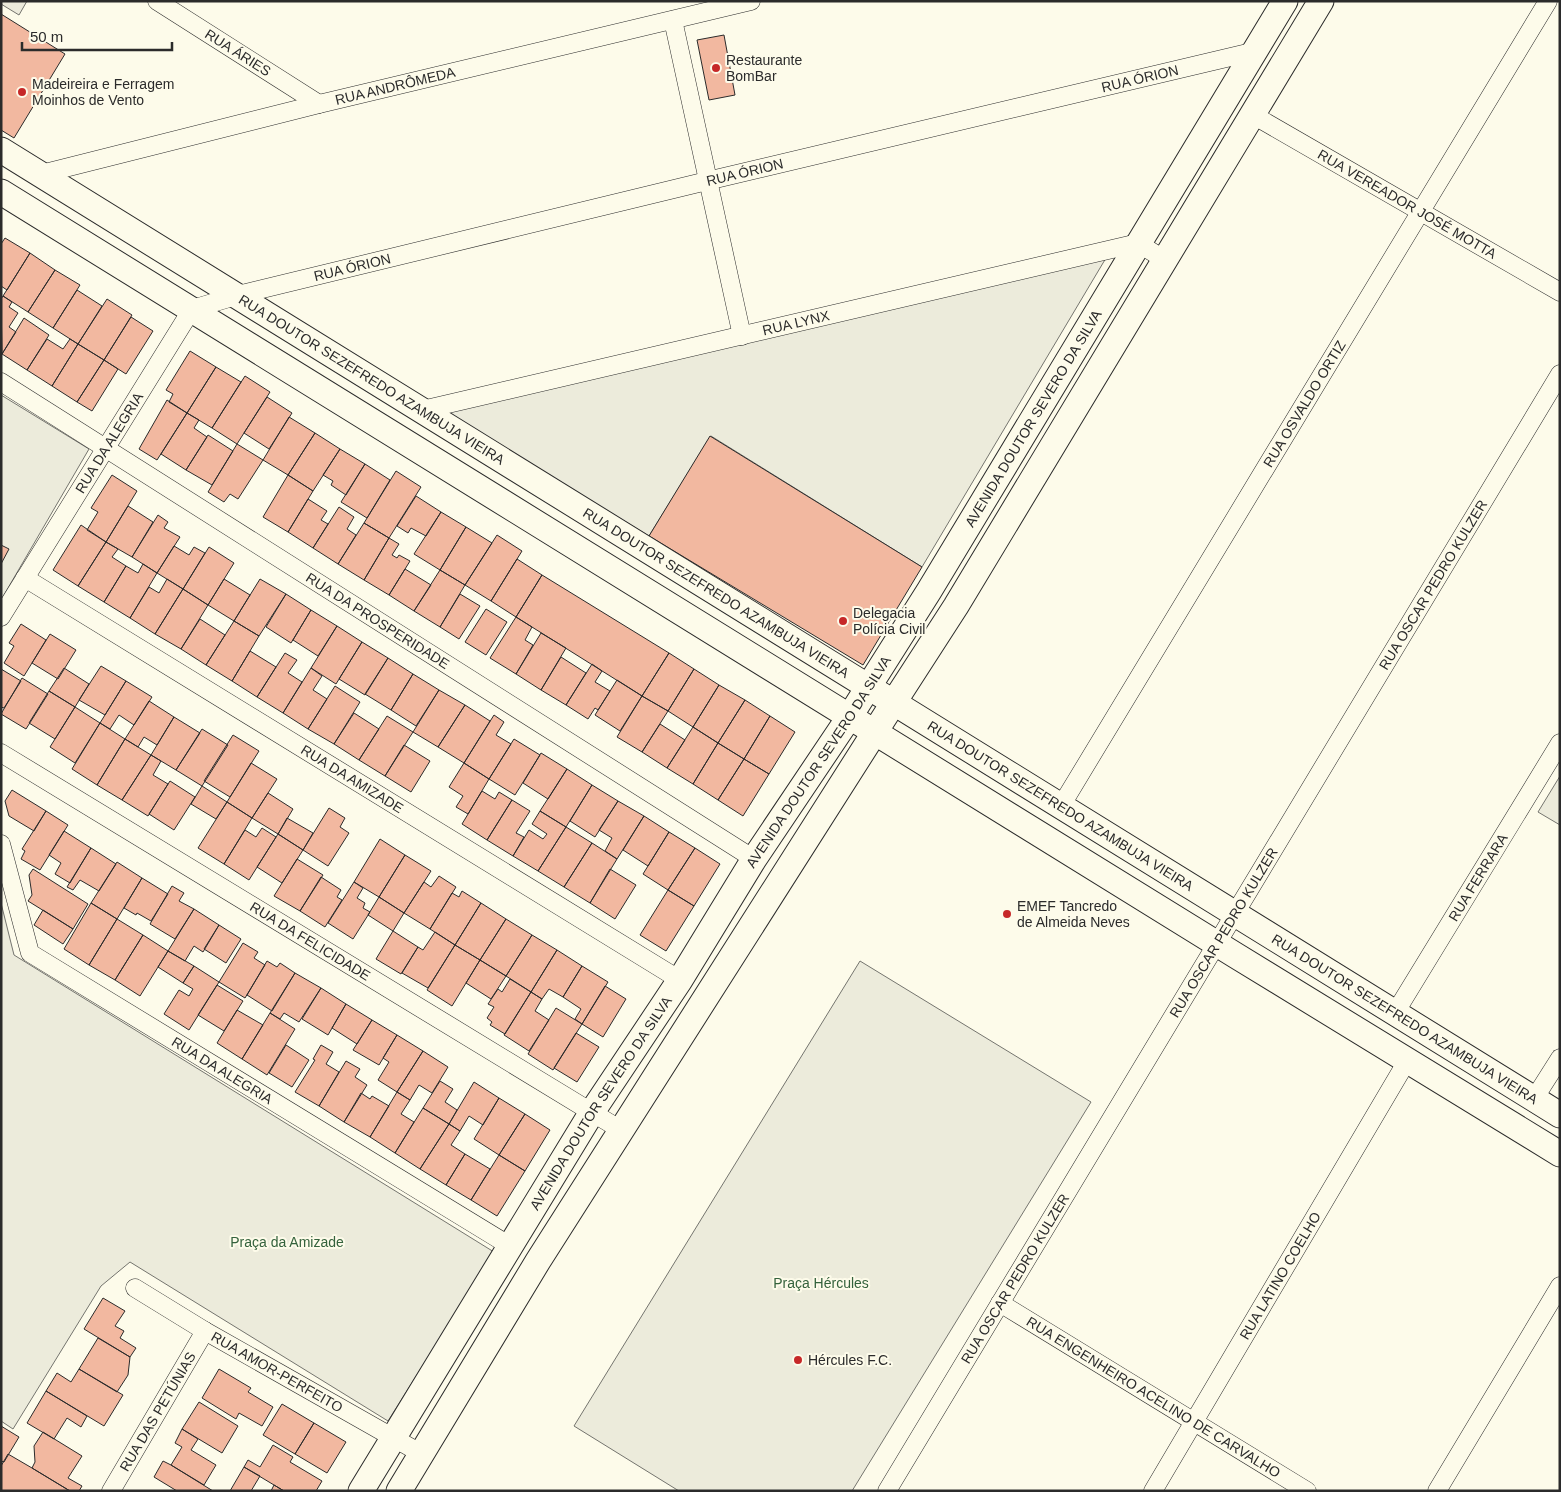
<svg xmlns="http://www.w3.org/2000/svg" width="1561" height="1492" font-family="Helvetica,sans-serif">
  <rect width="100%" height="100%" fill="#fdfbea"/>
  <path fill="#ecebdb" stroke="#74746e" d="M1106,258L922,567L711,436L649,536L446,413Z
    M1,395L89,449L1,600Z
    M1560,776V825L1538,812Z
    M1,903L14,955L494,1252L388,1421L130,1262L101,1286L13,1429L1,1421Z
    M860,961L1091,1102L852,1491H679L574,1426Z"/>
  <path fill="#eceadb" stroke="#74746e" d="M1,1H27L19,15L1,4Z"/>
  <path fill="#f2b8a0" stroke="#2b2b2b" d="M1,14L65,54L14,138L1,130Z
    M724,35L735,95L709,100L697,40Z
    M5,238L30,253L7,290L1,286V244Z
    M30,253L55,270L28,312L3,296Z
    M55,270L80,285L53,328L28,312Z
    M77,290L102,306L78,344L53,328Z
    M3,296L12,302L9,307L18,313L9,327L16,332L2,354L1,299Z
    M107,299L132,315L104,360L78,344Z
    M131,317L153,331L126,374L104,360Z
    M24,318L49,335L27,370L2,354Z
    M47,339L63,349L70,339L78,344L52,386L27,370Z
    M78,344L104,360L77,402L52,386Z
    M190,351L216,367L187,413L169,402L173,394L166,390Z
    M104,360L118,369L92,411L77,402Z
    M216,367L241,382L212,428L187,413Z
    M245,376L270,392L237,444L212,428Z
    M267,397L292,413L269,449L244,433Z
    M167,400L187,413L157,460L139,449Z
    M187,413L199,420L194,428L207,437L186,470L161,454Z
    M289,417L315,433L288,475L263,460Z
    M315,433L340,449L313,491L288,475Z
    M208,435L233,451L212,485L186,470Z
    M710,436L922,567L863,665L649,536Z
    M237,444L263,460L238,499L230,494L224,502L208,492Z
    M340,449L365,464L346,495L331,485L333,481L323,475Z
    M365,464L390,480L367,518L341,502Z
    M396,471L421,487L389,538L364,523Z
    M112,475L137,491L106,542L87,530L98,512L91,508Z
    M288,475L313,491L288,532L263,517Z
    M416,496L441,512L426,536L411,528L408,533L397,526Z
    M308,499L327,511L321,520L328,524L313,548L288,532Z
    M128,506L153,522L132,557L106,542Z
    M339,507L354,517L347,529L356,535L338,564L313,548Z
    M441,512L466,527L440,570L414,554Z
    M158,515L168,522L164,528L180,537L157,573L132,557Z
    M364,523L389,538L364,580L338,564Z
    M81,525L106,542L78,586L53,570Z
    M466,527L492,543L465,585L440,570Z
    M497,535L522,551L491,601L465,585Z
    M389,538L399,544L392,555L397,558L399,555L410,561L389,595L364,580Z
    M106,542L118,549L112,557L126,566L104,602L78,586Z
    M1,545L9,549L1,564Z
    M174,546L189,555L194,547L205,553L183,589L157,573Z
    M209,547L234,563L208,605L183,589Z
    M517,559L542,575L516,617L491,601Z
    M143,564L157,573L130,618L104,602L126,566L138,573Z
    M405,569L431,585L414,611L389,595Z
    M440,570L465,585L440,627L414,611Z
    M542,575L669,653L642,696L516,617Z
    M167,579L183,589L155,634L130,618L149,587L159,593Z
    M224,579L250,595L234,621L208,605Z
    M260,579L286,594L259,636L234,621Z
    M183,589L208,605L181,649L155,634Z
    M286,594L311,610L291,643L266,627Z
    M460,594L480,606L459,639L440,627Z
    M486,609L507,622L486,655L465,642Z
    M311,610L337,626L318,656L293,640Z
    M516,617L532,627L525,640L533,645L516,674L490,658Z
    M200,619L225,635L206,665L181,649Z
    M234,621L259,636L232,681L206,665Z
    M21,624L46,640L24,676L4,663L14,646L9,643Z
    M337,626L362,642L336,684L311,668Z
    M541,633L566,648L541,690L516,674Z
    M50,634L76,650L58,679L32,663Z
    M362,642L388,658L365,695L339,679Z
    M250,651L276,667L257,697L232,681Z
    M285,653L297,660L288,673L302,682L283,713L257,697Z
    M669,653L694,669L668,711L642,696Z
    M561,657L586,673L566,705L541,690Z
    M388,658L413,674L391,710L365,694Z
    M592,664L602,671L595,682L610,691L598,710L595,708L588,719L566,705Z
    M101,666L126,681L105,715L79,700Z
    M64,668L89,684L75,707L49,691Z
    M311,668L322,676L313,690L327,699L308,729L283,713Z
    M1,669L21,681L4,708L1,707Z
    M694,669L719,685L693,727L668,711Z
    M413,674L439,690L416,726L391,710Z
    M22,678L48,694L26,729L1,714Z
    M617,680L642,696L620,731L595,715Z
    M126,681L152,697L134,725L119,715L110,729L100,723Z
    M719,685L745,700L718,743L693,727Z
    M335,686L360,702L334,744L308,729Z
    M439,690L465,705L438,747L413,732Z
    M49,691L75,707L55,739L29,723Z
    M642,696L668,711L642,752L617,737Z
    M745,700L770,716L744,759L718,743Z
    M149,701L174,717L157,745L144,737L138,747L125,739Z
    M465,705L490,721L464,763L438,747Z
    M75,707L100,723L75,763L50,747Z
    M354,713L379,729L359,760L334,744Z
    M494,715L504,722L496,735L511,744L489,779L464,763Z
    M387,716L413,732L385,776L359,760Z
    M770,716L795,732L769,774L744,759Z
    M174,717L200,733L176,770L151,755Z
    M100,723L125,739L97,785L72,769Z
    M660,724L685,740L667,768L642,752Z
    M693,727L718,743L693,784L667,768Z
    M202,729L228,745L202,786L176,770Z
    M233,735L259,751L230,797L204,781Z
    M125,739L151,755L122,800L97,785Z
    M514,739L540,755L515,795L489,779Z
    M718,743L744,759L718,800L693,784Z
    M404,745L430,761L411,792L385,776Z
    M541,753L567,769L548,799L523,783Z
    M151,755L161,761L153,775L168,784L148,816L122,800Z
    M744,759L769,774L743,816L718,800Z
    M251,763L277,779L252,818L227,802Z
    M464,763L489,779L468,814L456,807L463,796L449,787Z
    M567,769L592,785L566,827L540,811Z
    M170,781L195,797L174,830L149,814Z
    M592,785L618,801L595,837L570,821Z
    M202,786L227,802L216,819L191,804Z
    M12,790L46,811L34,831L9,816L5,801Z
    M482,791L495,799L499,792L512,800L487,840L462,824Z
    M268,793L293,809L278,834L252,818Z
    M512,800L530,811L516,833L524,837L513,856L487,840Z
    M618,801L644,816L617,859L605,851L612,838L599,830Z
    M227,802L252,818L224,864L198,848Z
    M329,808L345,818L340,827L349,833L328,866L303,850Z
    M46,811L68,825L40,870L21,859L25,851L22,849Z
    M540,811L566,827L538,871L513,856L529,830L543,839L547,834L532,824Z
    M644,816L669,832L648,866L623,850Z
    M287,818L313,833L303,850L278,834Z
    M566,827L592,843L564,887L538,871Z
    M262,828L276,837L249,880L224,864L245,830L256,837Z
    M64,831L91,848L70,883L55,874L61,863L49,855Z
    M669,832L695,848L668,890L643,874Z
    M278,834L303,850L282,883L257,867Z
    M380,839L405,855L379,897L354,882Z
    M592,843L617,859L590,903L564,887Z
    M91,848L116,864L99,891L80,880L73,890L67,887Z
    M695,848L720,864L694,906L668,890Z
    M405,855L431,871L404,913L379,897Z
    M297,859L323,875L300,911L274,896Z
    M117,862L142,878L117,919L91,903Z
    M33,869L88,904L73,929L28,901L32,895L29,875Z
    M610,869L636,885L615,919L590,903Z
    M439,876L456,887L430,929L404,913L424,882L431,887Z
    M321,877L341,890L337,897L342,900L325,927L300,911Z
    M142,878L168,894L151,921L137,913L136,915L124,908Z
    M354,882L363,888L357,898L365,903L363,908L370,912L353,939L328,923Z
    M172,886L184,893L179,901L194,909L175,939L150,924Z
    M668,890L694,906L666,951L640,935Z
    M462,891L481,903L455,945L430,929L452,893L459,897Z
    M379,897L404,913L393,931L368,915Z
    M91,903L117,919L89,965L64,949Z
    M481,903L506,919L480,960L455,945Z
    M194,909L219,925L203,952L194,946L185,961L168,951Z
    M43,910L73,929L63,944L34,925Z
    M117,919L143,935L115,980L89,965Z
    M506,919L532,935L506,976L480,960Z
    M219,925L241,939L226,963L204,949Z
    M393,931L418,947L401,974L376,959Z
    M435,932L455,945L428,988L402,973L418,947L423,950Z
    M143,935L168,951L140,996L115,980Z
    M532,935L557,950L531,992L506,976Z
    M243,943L258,952L254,958L265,965L245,998L219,982Z
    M455,945L480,960L452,1006L427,990Z
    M557,950L582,966L563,997L549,989L542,999L531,992Z
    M168,951L194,966L183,983L158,967Z
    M480,960L506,976L491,999L466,983Z
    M267,961L277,967L280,963L295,973L272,1011L247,995Z
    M194,966L219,982L189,1030L164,1014L179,990L189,996L193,989L183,983Z
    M582,966L608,982L582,1024L575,1019L581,1009L563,997Z
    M295,973L321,988L299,1022L284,1013L280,1019L270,1013Z
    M510,979L531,992L505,1034L490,1025L492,1022L487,1018L494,1007L488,1004L498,989L502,992Z
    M217,985L243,1001L224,1031L198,1015Z
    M605,986L626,999L603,1037L582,1024Z
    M321,988L346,1004L328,1035L302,1019Z
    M531,992L542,999L535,1011L549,1020L529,1051L504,1035Z
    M346,1004L372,1020L357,1044L332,1028Z
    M556,1008L582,1024L553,1070L528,1054Z
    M237,1010L263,1025L242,1059L217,1043Z
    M270,1013L295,1029L267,1075L242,1059Z
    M372,1020L397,1035L379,1065L353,1050Z
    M576,1033L599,1047L577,1082L554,1068Z
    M397,1035L423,1051L397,1092L378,1080L389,1062L383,1058Z
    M286,1045L309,1060L292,1087L269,1073Z
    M321,1045L333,1052L326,1064L339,1072L319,1106L295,1092L315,1060L313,1059Z
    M423,1051L448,1067L432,1093L419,1085L410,1100L397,1092Z
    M346,1061L360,1069L355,1077L367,1085L344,1122L319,1106Z
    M440,1081L453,1089L445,1102L457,1110L449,1124L423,1108Z
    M474,1082L499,1098L483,1125L469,1116L460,1131L449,1124Z
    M397,1092L410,1100L401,1114L414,1122L395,1153L370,1137Z
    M361,1093L370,1099L372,1096L389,1106L370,1137L344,1122Z
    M499,1098L525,1114L499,1155L474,1139Z
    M423,1108L449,1124L420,1169L395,1153Z
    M525,1114L550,1130L525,1171L499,1155Z
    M449,1124L460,1131L451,1145L465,1154L446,1185L420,1169Z
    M465,1154L490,1169L471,1200L446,1185Z
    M499,1155L525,1171L497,1216L471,1200Z
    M103,1298L125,1311L115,1326L124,1331L120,1338L136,1348L130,1357L84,1329Z
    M98,1338L130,1357L128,1375L117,1392L79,1369Z
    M79,1369L123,1395L104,1426L46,1391L57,1373L71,1382Z
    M219,1369L251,1388L248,1392L273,1407L262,1426L239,1413L236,1419L202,1398Z
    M46,1391L87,1416L81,1427L67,1418L54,1439L27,1423Z
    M199,1402L238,1426L222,1453L182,1429Z
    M282,1404L314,1423L295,1454L263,1435Z
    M314,1423L346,1442L327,1473L295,1454Z
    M1,1426L19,1437L4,1462L1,1461Z
    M182,1429L198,1439L191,1450L216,1465L204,1485L171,1465L182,1447L175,1443Z
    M43,1432L82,1456L68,1478L82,1486L79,1491H70L32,1468L35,1462L34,1446Z
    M273,1445L293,1457L290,1462L322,1481L316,1491H284L244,1467L248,1460L260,1467Z
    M8,1454L32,1468L70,1491H1V1466Z
    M163,1461L171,1465L213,1491H177L154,1477Z
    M244,1467L260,1476L251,1491H230Z
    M274,1485L284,1491H271Z"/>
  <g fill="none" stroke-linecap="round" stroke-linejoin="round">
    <g stroke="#2b2b2b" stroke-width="19">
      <g id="street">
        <path id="s1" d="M157,1L319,104"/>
        <path d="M673,20L742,336"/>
        <path id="s2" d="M1253,115L1560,292"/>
        <path id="s3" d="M41,174L319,104L751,1"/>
        <path id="s4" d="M1,382L754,859"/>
        <path id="s5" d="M422,410L1138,243L1165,260"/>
        <path id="s6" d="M25,578L680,980"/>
        <path id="s7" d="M1,617L192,309L246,293L707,181L1256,51"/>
        <path id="s8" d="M1,753L621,1130"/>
        <path id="s9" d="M1061,806L1548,1"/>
        <path id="s10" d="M1,844L30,953L510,1246"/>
        <path id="s11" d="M1395,1013L1560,743"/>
        <path d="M1534,1099L1560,1058"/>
        <path id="s12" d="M135,1288L205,1331L422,1454"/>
        <path id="s13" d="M1000,1303L1307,1491"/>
        <path id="s14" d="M111,1491L205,1331"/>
        <path id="s15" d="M887,1491L1560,374"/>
        <path id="s16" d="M1153,1491L1407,1061"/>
        <path d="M1437,1491L1560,1286"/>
      </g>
    </g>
    <g stroke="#2b2b2b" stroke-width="27">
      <g id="secondary">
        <path id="s17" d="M1,150L1560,1115"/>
        <path d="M1,192L1235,955L1560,1154"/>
        <path id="s18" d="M361,1491L592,1112L680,980L754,859L850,716L929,591L1285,1"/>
        <path d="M399,1491L538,1261L894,702L956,606L1321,1"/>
      </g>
    </g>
    <use href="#street" stroke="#fdfbea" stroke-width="18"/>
    <use href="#secondary" stroke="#fdfbea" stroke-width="25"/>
  </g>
  <g fill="#c62828" stroke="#fdfbea" stroke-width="2">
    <circle cx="716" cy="68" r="5"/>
    <circle cx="22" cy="92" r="5"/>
    <circle cx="843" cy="621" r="5"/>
    <circle cx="1007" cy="914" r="5"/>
    <circle cx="798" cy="1360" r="5"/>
  </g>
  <g text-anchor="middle" stroke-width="4" stroke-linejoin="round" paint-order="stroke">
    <g font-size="14" fill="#2b2b2b" stroke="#fdfbea">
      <text dy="5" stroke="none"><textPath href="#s1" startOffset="96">RUA ÁRIES</textPath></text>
      <text dy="5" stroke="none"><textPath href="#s7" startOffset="1338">RUA ÓRION</textPath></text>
      <text dy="5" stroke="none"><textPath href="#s3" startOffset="365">RUA ANDRÔMEDA</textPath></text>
      <text dy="5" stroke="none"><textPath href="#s7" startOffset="932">RUA ÓRION</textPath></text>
      <text dy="5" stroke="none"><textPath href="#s2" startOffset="178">RUA VEREADOR JOSÉ MOTTA</textPath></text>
      <text dy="5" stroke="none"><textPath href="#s7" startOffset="528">RUA ÓRION</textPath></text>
      <text dy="5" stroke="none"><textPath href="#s5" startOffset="384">RUA LYNX</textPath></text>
      <text dy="5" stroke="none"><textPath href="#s17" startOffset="436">RUA DOUTOR SEZEFREDO AZAMBUJA VIEIRA</textPath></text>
      <text dy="5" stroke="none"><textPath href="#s9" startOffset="470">RUA OSVALDO ORTIZ</textPath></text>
      <text dy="5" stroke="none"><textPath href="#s18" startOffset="1266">AVENIDA DOUTOR SEVERO DA SILVA</textPath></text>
      <text dy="5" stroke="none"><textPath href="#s7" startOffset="205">RUA DA ALEGRIA</textPath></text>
      <text dy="5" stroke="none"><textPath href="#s15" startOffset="1058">RUA OSCAR PEDRO KULZER</textPath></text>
      <text dy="5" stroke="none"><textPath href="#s17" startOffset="841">RUA DOUTOR SEZEFREDO AZAMBUJA VIEIRA</textPath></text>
      <text dy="5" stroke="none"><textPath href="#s4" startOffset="446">RUA DA PROSPERIDADE</textPath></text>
      <text dy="5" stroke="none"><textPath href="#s18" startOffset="861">AVENIDA DOUTOR SEVERO DA SILVA</textPath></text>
      <text dy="5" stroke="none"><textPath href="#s6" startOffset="384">RUA DA AMIZADE</textPath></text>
      <text dy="5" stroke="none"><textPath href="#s17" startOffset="1246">RUA DOUTOR SEZEFREDO AZAMBUJA VIEIRA</textPath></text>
      <text dy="5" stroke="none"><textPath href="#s11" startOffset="159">RUA FERRARA</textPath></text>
      <text dy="5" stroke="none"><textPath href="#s15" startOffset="652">RUA OSCAR PEDRO KULZER</textPath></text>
      <text dy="5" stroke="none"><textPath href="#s8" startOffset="362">RUA DA FELICIDADE</textPath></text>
      <text dy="5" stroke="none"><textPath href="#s17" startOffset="1651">RUA DOUTOR SEZEFREDO AZAMBUJA VIEIRA</textPath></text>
      <text dy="5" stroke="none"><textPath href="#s10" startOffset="338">RUA DA ALEGRIA</textPath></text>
      <text dy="5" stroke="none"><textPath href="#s18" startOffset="456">AVENIDA DOUTOR SEVERO DA SILVA</textPath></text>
      <text dy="5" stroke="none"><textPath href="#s16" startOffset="250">RUA LATINO COELHO</textPath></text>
      <text dy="5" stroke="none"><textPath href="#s15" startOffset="248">RUA OSCAR PEDRO KULZER</textPath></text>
      <text dy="5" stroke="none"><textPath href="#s12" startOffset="165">RUA AMOR-PERFEITO</textPath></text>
      <text dy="5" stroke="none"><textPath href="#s13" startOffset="180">RUA ENGENHEIRO ACELINO DE CARVALHO</textPath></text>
      <text dy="5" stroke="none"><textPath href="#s14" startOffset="92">RUA DAS PETÚNIAS</textPath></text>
    </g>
    <g font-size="14" fill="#2b2b2b" stroke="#fdfbea" text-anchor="start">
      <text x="726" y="65">Restaurante<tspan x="726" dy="16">BomBar</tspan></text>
      <text x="32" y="89">Madeireira e Ferragem<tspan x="32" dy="16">Moinhos de Vento</tspan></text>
      <text x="853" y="618">Delegacia<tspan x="853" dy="16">Polícia Civil</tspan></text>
      <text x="1017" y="911">EMEF Tancredo<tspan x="1017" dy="16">de Almeida Neves</tspan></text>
      <text x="808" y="1365">Hércules F.C.</text>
    </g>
    <g font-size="14" fill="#34623c" stroke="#fdfbea">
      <text x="287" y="1247">Praça da Amizade</text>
      <text x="821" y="1288">Praça Hércules</text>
    </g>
  </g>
  <rect width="1561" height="1492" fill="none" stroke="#2b2b2b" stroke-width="5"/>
  <path d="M22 42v8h150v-8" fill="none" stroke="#2b2b2b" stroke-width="2.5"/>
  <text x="30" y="42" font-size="15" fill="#2b2b2b" stroke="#fdfbea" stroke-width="4" paint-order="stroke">50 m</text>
</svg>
